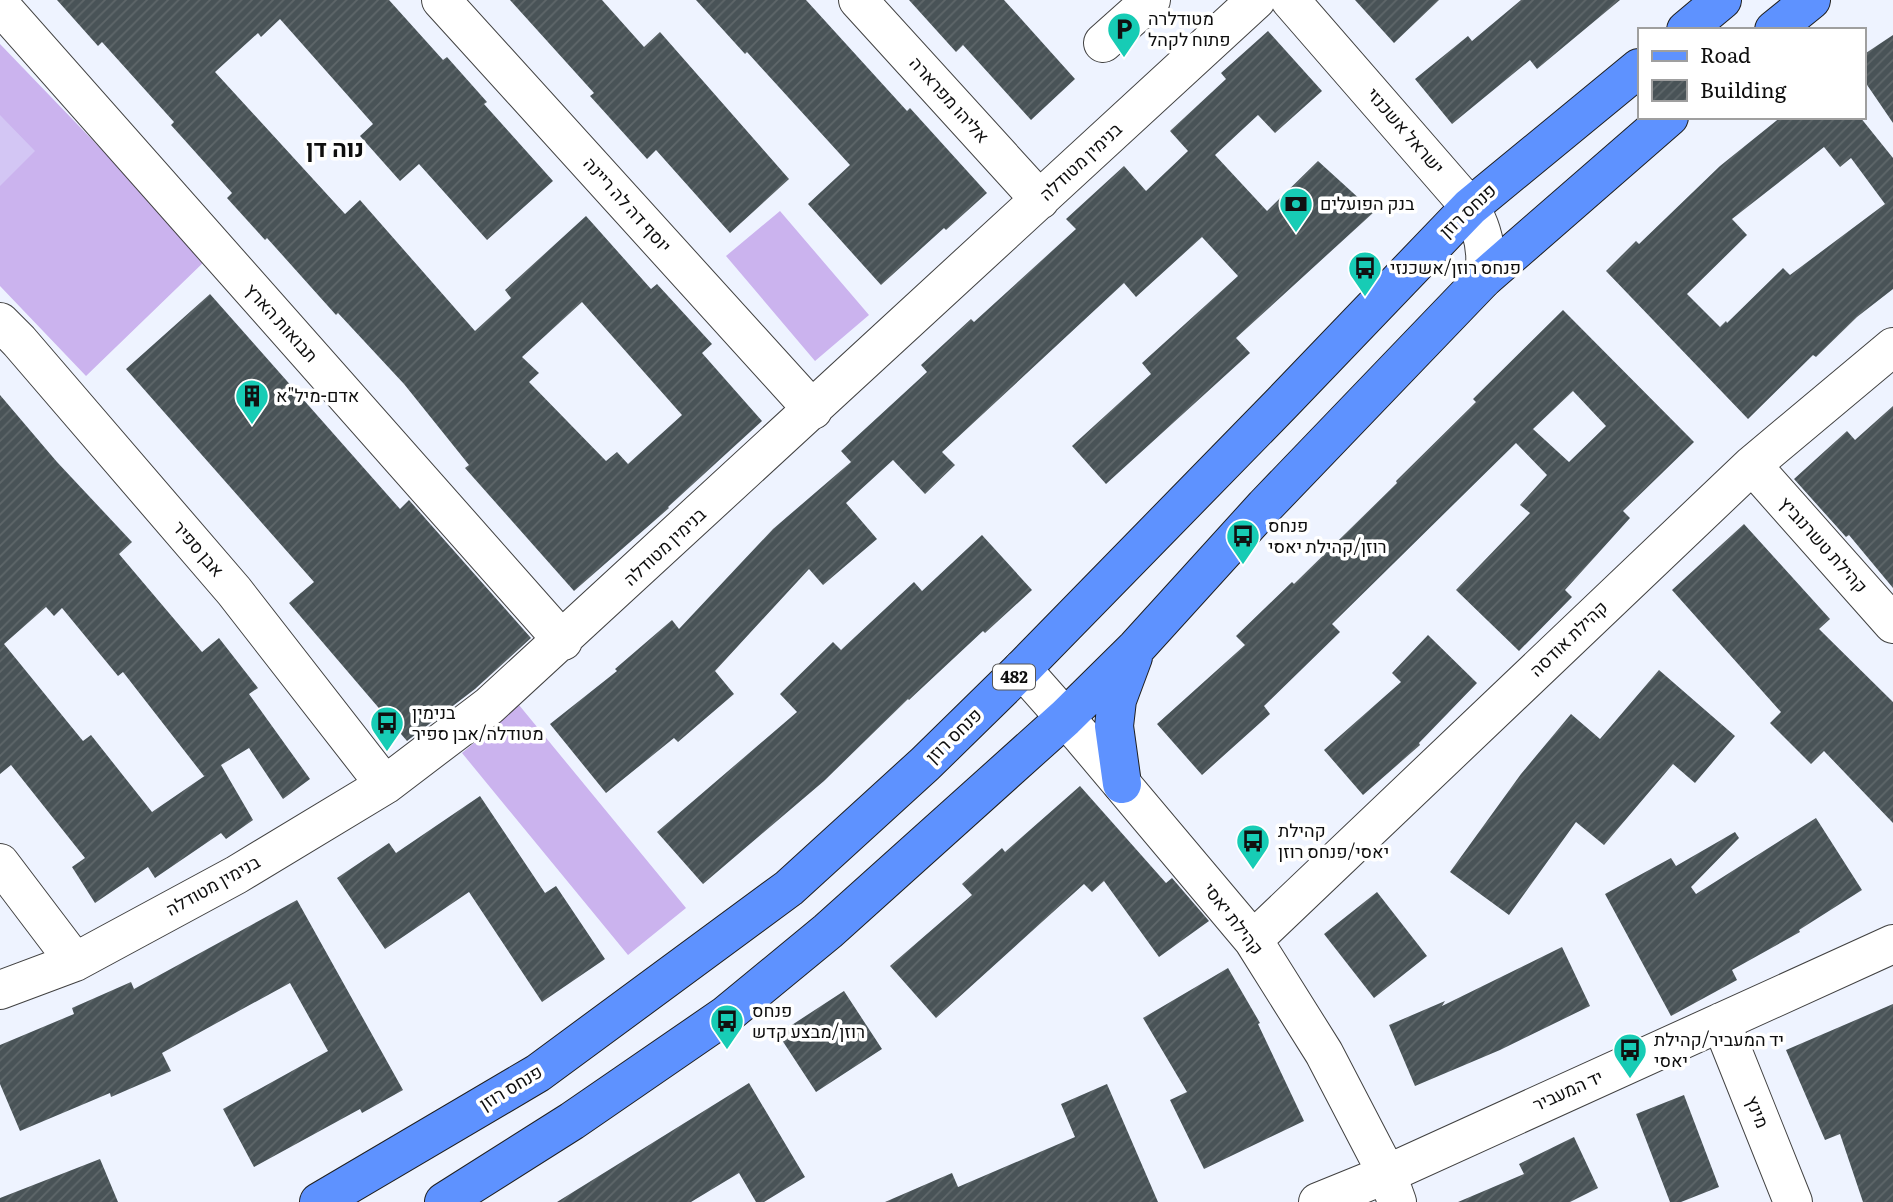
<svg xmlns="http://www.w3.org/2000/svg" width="1893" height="1202" font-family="Literata,Heebo,serif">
  <defs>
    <pattern id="building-hatch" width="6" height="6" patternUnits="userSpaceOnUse" patternTransform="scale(1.75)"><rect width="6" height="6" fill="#495357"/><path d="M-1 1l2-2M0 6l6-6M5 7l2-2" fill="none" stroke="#5f676a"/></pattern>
  </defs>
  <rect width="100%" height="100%" fill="#eef3ff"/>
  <path fill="#cbb3ee" d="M0,44L207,259L86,376L0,286Z
    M780,211L869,315L815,361L726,256Z
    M519,705L686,908L628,955L462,753Z"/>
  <path fill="#d3c6f4" d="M0,115L35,151L0,186Z"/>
  <path fill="url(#building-hatch)" fill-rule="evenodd" d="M57,0H389L443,60L447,57L487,102L484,104L553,181L487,240L419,164L400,181L360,136L373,124L280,19L261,37L258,33L215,72L345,214L360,200L475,331L511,298L505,290L586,216L651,289L657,284L712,344L702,353L762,421L668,507L669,508L574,591L465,468L469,465L404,384L338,313L336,315L267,238L265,240L227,198L232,193L171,125L174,122L102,42L98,46ZM582,302L682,415L628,464L617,452L606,461L529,382L539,373L522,357Z
    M510,0H602L644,47L660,32L789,179L730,233L656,150L647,159L590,96L594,93Z
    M696,0H806L907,111L910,108L987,193L946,230L944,228L881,285L808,204L850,165L747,52L745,54Z
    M909,0H1004L1075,79L1031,120L963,45L956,52Z
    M1355,0H1439L1394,43Z
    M1521,0H1620L1537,69L1530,60L1452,124L1415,79L1468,36L1472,41Z
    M1268,31L1322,91L1275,133L1258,115L1215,155L1267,211L1318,161L1374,212L1236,338L1250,353L1106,484L1072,446L1151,374L1142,363L1238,276L1202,237L1136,297L1124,283L942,452L955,465L925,494L893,460L846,503L877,539L823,585L809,569L715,671L734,694L678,742L674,738L606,793L550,724L617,671L615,669L672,620L679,629L773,529L851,462L841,451L927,372L921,365L971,319L974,322L1076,229L1066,219L1124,166L1146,191L1188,151L1170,131L1226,79L1221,73Z
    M1893,35V123L1863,79V55Z
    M1781,117H1860L1893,158V289L1857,317L1816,357L1813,355L1748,419L1606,271L1636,241L1639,244L1720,166ZM1824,147L1840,167L1851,158L1885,204L1790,275L1783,268L1727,323L1726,321L1720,327L1687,294L1747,235L1732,219Z
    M210,294L400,509L409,500L531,638L475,689L407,741L289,603L314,582L126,369Z
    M1563,310L1694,442L1623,511L1630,518L1565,590L1572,597L1519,651L1456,590L1530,513L1520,505L1547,475L1516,443L1332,624L1340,632L1264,706L1270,714L1202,775L1157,724L1245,645L1236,636L1292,582L1294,584L1397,483L1396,481L1476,402L1473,399ZM1573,391L1606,426L1569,462L1533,429Z
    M0,395L57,462L132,542L119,554L202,652L219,638L258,688L249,694L310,779L283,799L249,748L221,765L253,820L226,839L221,833L155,878L148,867L95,903L72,867L85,858L11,765L0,774ZM46,607L54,616L62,608L118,676L123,672L204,776L206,775L152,812L91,735L83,741L4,644Z
    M1893,406V588L1849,535L1846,537L1794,479L1847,431L1855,440Z
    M1744,524L1830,619L1819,629L1893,702V823L1824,751L1811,764L1770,723L1781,712L1672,590Z
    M982,535L1032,590L985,633L983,631L909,700L908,699L824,781L703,884L657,832L797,712L780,694L833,642L841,650L914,582L922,591Z
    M1428,635L1477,683L1419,743L1420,745L1363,795L1324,750L1401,682L1392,673Z
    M1659,670L1735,736L1695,783L1673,764L1604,845L1576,822L1509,915L1450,872L1521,774L1571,714L1600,739Z
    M1080,786L1166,883L1172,878L1209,921L1159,957L1104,881L1092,892L1084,884L936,1018L890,966L972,895L962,884L1002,848L1005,852Z
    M480,796L545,893L556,886L605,959L542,1002L469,892L385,949L337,878L389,843L396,853Z
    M1816,818L1862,890L1799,930L1800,932L1732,970L1737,980L1671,1016L1605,894L1671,858L1676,866L1735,832L1739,838L1691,887L1696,894Z
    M1377,892L1427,956L1374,998L1324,934Z
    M297,900L403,1090L362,1113L360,1109L254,1167L223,1109L328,1051L290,983L162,1053L171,1071L111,1097L110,1093L20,1131L0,1084V1045L74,1014L72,1008L131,982L134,989Z
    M1562,947L1590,1006L1500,1050L1415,1086L1389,1025L1445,1001L1442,1006Z
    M1228,968L1260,1023L1258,1024L1304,1121L1204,1169L1170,1100L1187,1092L1143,1018Z
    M844,991L882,1049L816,1092L778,1034Z
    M1893,1004V1202H1863L1840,1134L1825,1140L1786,1050Z
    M749,1083L805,1177L764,1202H756L739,1173L691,1202H557Z
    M1107,1084L1158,1202H885L952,1173L958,1187L1075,1137L1061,1104Z
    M1684,1095L1719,1187L1681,1202H1670L1636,1114Z
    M1574,1137L1598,1188L1570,1202H1458L1524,1174L1519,1164Z
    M100,1159L118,1202H0V1198Z"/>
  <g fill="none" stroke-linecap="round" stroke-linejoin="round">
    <g stroke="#414141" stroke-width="40">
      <path id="minor" d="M441,0L813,410
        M858,0L1040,200
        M1290,0L1470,207C1483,229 1489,253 1483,279
        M0,5L563,641
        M1103,43L1151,0
        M0,322L19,341L234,591L385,785
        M1752,465L1893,624
        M1022,669L1083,738L1253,940L1324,1053L1387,1174L1397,1202
        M0,863L75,962
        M1253,940L1752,465L1893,347
        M0,990L75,962L236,875L385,785L489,706L1256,0
        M1721,1022L1793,1202
        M1318,1202L1387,1174L1893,944"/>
    </g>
    <g stroke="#1f1f1f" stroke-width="40">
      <path id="major" d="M1686,30L1722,0
        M1774,30L1811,0
        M1122,784L1114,726L1117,700L1133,657
        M319,1202L538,1073L789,888L925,764L1022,669L1282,403L1470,207L1639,68
        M444,1202L572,1121L726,1015L828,931L1065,718L1136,648L1265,506L1483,279L1669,117"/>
    </g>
    <use href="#minor" stroke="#fff" stroke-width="38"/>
    <use href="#major" stroke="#5e92ff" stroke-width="38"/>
  </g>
  <defs>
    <g id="parking-pin" transform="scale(1.75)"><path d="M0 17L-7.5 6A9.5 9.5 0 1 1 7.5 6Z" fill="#17ccb5" stroke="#fff"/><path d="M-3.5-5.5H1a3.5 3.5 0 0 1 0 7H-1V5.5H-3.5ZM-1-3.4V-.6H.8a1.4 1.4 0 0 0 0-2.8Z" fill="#111"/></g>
    <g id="bank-pin" transform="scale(1.75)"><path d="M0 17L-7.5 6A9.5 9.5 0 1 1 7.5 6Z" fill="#17ccb5" stroke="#fff"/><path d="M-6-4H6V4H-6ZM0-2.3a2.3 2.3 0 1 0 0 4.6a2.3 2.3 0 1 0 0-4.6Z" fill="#111"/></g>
    <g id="bus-pin" transform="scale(1.75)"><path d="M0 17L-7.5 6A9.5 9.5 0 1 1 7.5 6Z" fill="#17ccb5" stroke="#fff"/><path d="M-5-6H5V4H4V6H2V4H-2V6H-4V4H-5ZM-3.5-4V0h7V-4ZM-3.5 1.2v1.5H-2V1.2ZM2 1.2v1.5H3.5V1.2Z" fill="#111"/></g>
    <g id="building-pin" transform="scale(1.75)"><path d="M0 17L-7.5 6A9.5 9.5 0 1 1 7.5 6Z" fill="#17ccb5" stroke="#fff"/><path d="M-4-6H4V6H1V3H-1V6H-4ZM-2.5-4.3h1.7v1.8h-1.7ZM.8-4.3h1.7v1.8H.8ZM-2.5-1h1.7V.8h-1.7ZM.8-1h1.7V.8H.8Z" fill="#111"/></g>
  </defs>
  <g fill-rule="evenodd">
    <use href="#parking-pin" x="1124" y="29"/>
    <use href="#bank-pin" x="1296" y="204"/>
    <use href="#bus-pin" x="1365" y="268"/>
    <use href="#building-pin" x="252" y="396"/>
    <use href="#bus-pin" x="1243" y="536"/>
    <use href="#bus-pin" x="387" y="723"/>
    <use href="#bus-pin" x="1253" y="841"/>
    <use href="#bus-pin" x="727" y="1021"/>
    <use href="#bus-pin" x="1630" y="1050"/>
  </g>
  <g text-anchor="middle" stroke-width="7" stroke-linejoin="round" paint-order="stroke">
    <rect fill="#fff" stroke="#565656" stroke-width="2" x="993" y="664.5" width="42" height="25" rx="5"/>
    <g font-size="16" font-weight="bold" fill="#0e0e0e">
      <text x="1014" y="683">482</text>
    </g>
    <g font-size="18" fill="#0e0e0e" stroke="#fff" text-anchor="start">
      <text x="1148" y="25">מטודלרה<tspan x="1148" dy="21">פתוח לקהל</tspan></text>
      <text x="1320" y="210">בנק הפועלים</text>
      <text x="1390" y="274">פנחס רוזן/אשכנזי</text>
      <text x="276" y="402">אדם-מיל"א</text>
      <text x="1268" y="532">פנחס<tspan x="1268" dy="21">רוזן/קהילת יאסי</tspan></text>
      <text x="412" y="719">בנימין<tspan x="412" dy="21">מטודלה/אבן ספיר</tspan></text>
      <text x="1278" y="837">קהילת<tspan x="1278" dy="21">יאסי/פנחס רוזן</tspan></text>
      <text x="752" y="1017">פנחס<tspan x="752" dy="21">רוזן/מבצע קדש</tspan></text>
      <text x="1654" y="1046">יד המעביר/קהילת<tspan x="1654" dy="21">יאסי</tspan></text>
    </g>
    <g font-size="18" fill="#0e0e0e" stroke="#fff">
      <text transform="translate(949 100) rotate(48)" y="6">אליהו מפרארה</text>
      <text transform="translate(1405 131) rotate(49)" y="6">ישראל אשכנזי</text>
      <text transform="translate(1081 162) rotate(-43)" y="6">בנימין מטודלה</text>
      <text transform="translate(627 205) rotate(48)" y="6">יוסף דה לה ריינה</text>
      <text transform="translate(1468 211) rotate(-43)" y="6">פנחס רוזן</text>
      <text transform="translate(281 323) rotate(48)" y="6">תבואות הארץ</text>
      <text transform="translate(1823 545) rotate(48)" y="6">קהילת טשרנוביץ</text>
      <text transform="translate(665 547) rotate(-43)" y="6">בנימין מטודלה</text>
      <text transform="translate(198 549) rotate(49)" y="6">אבן ספיר</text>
      <text transform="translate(1569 639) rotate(-44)" y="6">קהילת אודסה</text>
      <text transform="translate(954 736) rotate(-44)" y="6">פנחס רוזן</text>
      <text transform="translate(213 886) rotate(-29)" y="6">בנימין מטודלה</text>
      <text transform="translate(1233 919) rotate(52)" y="6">קהילת יאסי</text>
      <text transform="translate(511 1088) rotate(-31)" y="6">פנחס רוזן</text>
      <text transform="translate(1568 1091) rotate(-24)" y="6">יד המעביר</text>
      <text transform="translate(1757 1112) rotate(68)" y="6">מינץ</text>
    </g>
    <g font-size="24" font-weight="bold" fill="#0e0e0e" stroke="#fff">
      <text x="335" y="157">נוה דן</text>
    </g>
  </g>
  <rect x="1638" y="28" width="228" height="91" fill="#ffffff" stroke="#9f9f9f" stroke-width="2"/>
  <rect x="1652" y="51" width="35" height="10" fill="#5e92ff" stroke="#9f9f9f" stroke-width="2"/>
  <text x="1700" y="63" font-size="21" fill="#0e0e0e">Road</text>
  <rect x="1652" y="80" width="35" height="21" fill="url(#building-hatch)" stroke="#9f9f9f" stroke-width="2"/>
  <text x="1700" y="98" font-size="21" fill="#0e0e0e">Building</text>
</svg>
